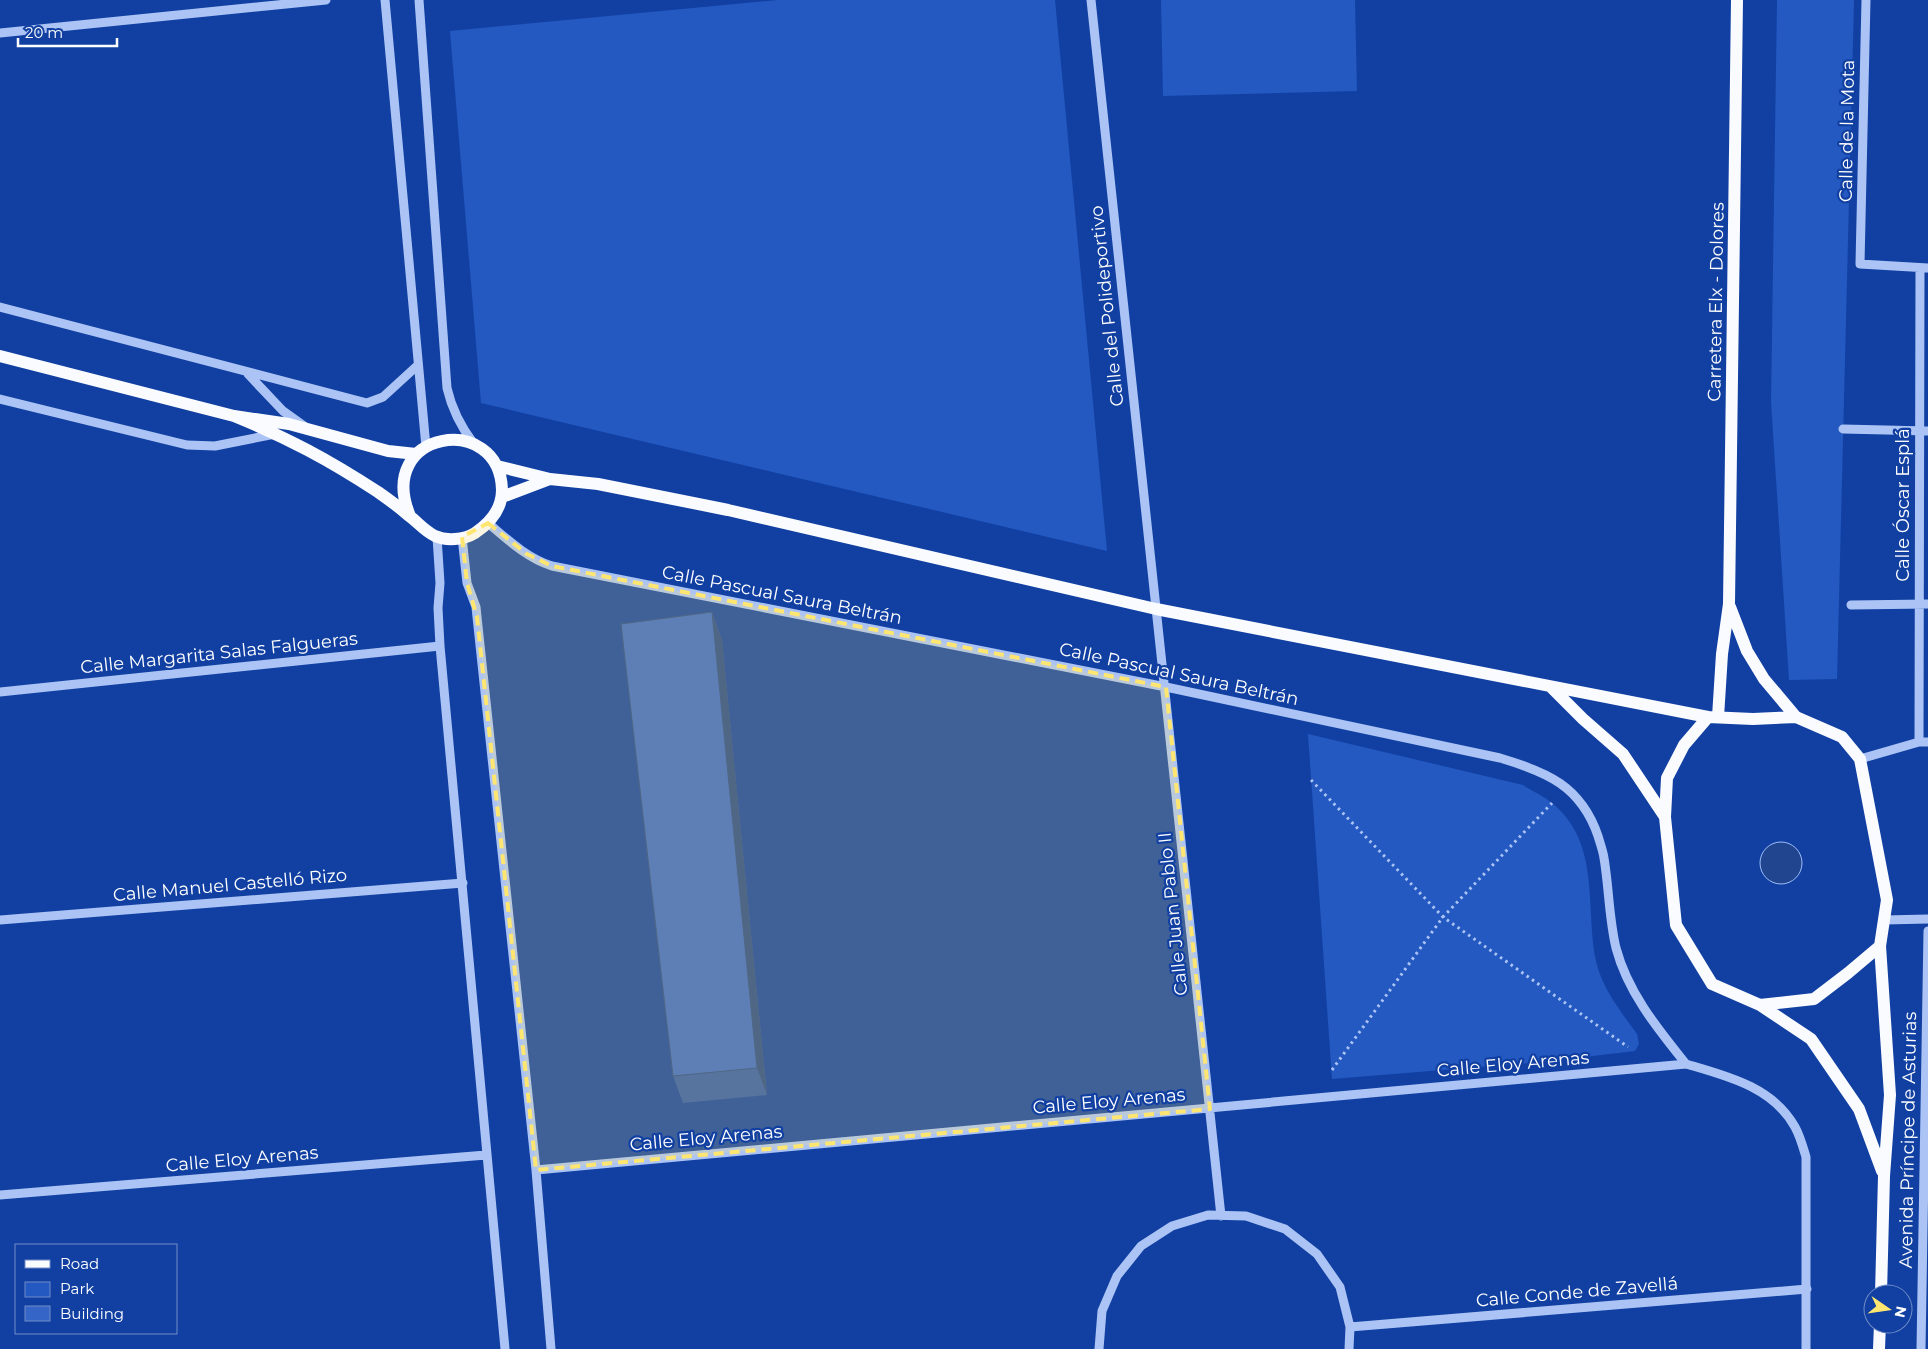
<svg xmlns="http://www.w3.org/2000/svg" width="1928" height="1349" font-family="Montserrat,sans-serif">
  <rect width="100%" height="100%" fill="#1140a2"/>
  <path fill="#2459c1" d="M778,0H1055L1107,551L481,403L450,31Z
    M1161,0H1355L1357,91L1163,96Z
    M1777,0H1854L1837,679L1789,680L1771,402Z
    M1308,734L1523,785C1532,791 1544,796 1552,803C1601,843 1585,906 1596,961C1602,988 1621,1012 1637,1034L1639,1044L1635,1051L1542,1062L1332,1079Z"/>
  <path fill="#224590" stroke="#9dbdf8" d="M1760 863a21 21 0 1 1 42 0a21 21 0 1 1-42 0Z"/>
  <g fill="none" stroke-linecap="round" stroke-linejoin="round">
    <path stroke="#abc4f5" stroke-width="3" stroke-dasharray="2.5 4" stroke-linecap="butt" d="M1311,780L1443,917L1628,1047
      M1332,1070L1443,917L1552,803"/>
    <path stroke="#abc4f5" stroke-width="9" d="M385,0L426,447
      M419,0L447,388C452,410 461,427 474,444
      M1091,0L1221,1216
      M1866,0L1860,264L1928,268
      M0,33L326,0
      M0,307L367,403L383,397L418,365
      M248,374L283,411L304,426
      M0,399L187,445L215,446L275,434
      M1843,429L1928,431
      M488,523C508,540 527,558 552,566L1166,687L1500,758C1547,772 1581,786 1598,836C1600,843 1603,851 1604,858C1609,888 1609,919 1616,948C1628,993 1658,1029 1686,1064
      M437,537L440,583L438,608L440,646L505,1349
      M462,537L467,583L476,607L477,617L536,1170L551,1349
      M1851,605L1928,604
      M0,692L440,646
      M1919,742L1920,268
      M1860,759L1919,742H1928
      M0,920L463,883
      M1884,920L1928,919
      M536,1170L1686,1064C1727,1076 1773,1087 1795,1127C1800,1136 1803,1147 1806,1157V1349
      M0,1195L486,1155
      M1350,1327L1807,1289
      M1099,1349L1102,1311L1117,1276L1141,1246L1172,1226L1208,1215L1246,1216L1285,1229L1317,1254L1340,1287L1350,1327L1349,1349
      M1921,1349L1928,931"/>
    <path stroke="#fafbff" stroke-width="12" d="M0,356L234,416L289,424L388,451L416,454
      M234,416C288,438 329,460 378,492C388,499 399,507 408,515C418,522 423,530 435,536C446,541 464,540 475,533C490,523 502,509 502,490C500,411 374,430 410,516
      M497,466L550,479L598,484L728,510L1156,609L1708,717
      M502,497L550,479
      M1730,607L1747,651L1764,679L1796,717
      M1551,687L1583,719L1623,754L1665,817
      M1708,717L1753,719L1796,717L1842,737L1860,759L1887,900L1880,946L1848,973L1814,999L1760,1005L1712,984L1676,925L1665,817L1667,778L1684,745Z
      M1718,717L1722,654L1729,604L1737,0
      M1880,946L1890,1095L1884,1176L1881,1294
      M1760,1005L1811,1039L1859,1109L1882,1171
      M1879,1349L1880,1324"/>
  </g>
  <path fill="#2e58ab" d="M712,612L722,640L767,1095L683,1103L673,1076Z"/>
  <path fill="#25478b" d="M712,612L722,640L767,1095L757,1068Z"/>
  <path fill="#3566c7" stroke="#25478b" d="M712,612L757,1068L673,1076L621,624Z"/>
  <path fill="#ffe670" fill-opacity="0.2" stroke="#ffe670" stroke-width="4" stroke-dasharray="10 6" stroke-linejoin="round" d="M488,523L527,554L552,566L1166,687L1210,1109L536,1170L477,617L467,583L462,537Z"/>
  <g text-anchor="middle" stroke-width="4.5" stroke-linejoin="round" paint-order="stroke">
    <g font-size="18" fill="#fff" stroke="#1140a2">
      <text transform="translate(1847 131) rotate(-89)" y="6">Calle de la Mota</text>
      <text transform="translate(1716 302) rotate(-89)" y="6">Carretera Elx - Dolores</text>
      <text transform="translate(1107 306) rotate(-96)" y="6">Calle del Polideportivo</text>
      <text transform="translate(1903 505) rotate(-90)" y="6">Calle Óscar Esplá</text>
      <text transform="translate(782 595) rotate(11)" y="6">Calle Pascual Saura Beltrán</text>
      <text transform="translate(219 653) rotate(-6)" y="6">Calle Margarita Salas Falgueras</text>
      <text transform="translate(1179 674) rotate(12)" y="6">Calle Pascual Saura Beltrán</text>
      <text transform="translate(230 885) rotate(-5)" y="6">Calle Manuel Castelló Rizo</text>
      <text transform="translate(1173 914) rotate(-96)" y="6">Calle Juan Pablo II</text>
      <text transform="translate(1513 1064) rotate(-5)" y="6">Calle Eloy Arenas</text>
      <text transform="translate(1109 1101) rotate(-5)" y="6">Calle Eloy Arenas</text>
      <text transform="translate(706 1138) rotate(-5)" y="6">Calle Eloy Arenas</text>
      <text transform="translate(1908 1140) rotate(-89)" y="6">Avenida Príncipe de Asturias</text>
      <text transform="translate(242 1159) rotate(-5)" y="6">Calle Eloy Arenas</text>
      <text transform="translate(1577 1292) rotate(-5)" y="6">Calle Conde de Zavellá</text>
    </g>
  </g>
  <rect x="15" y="1244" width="162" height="90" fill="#1140a2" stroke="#708cc7"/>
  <rect x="25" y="1260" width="25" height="8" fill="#fafbff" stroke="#708cc7"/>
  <text x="60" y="1269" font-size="15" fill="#ffffff">Road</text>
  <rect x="25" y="1282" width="25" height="15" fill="#2459c1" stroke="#708cc7"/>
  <text x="60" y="1294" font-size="15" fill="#ffffff">Park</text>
  <rect x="25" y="1306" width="25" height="15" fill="#3566c7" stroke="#708cc7"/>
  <text x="60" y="1319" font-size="15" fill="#ffffff">Building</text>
  <g transform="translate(1888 1309) rotate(103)"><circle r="24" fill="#1140a2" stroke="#708cc7"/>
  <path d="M0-4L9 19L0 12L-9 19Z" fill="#ffe670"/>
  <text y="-8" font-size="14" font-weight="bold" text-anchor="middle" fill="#ffffff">N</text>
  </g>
  <path d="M18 38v8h99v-8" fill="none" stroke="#ffffff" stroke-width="2.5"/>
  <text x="25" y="38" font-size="15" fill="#ffffff" stroke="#1140a2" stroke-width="4" paint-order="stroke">20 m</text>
</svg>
